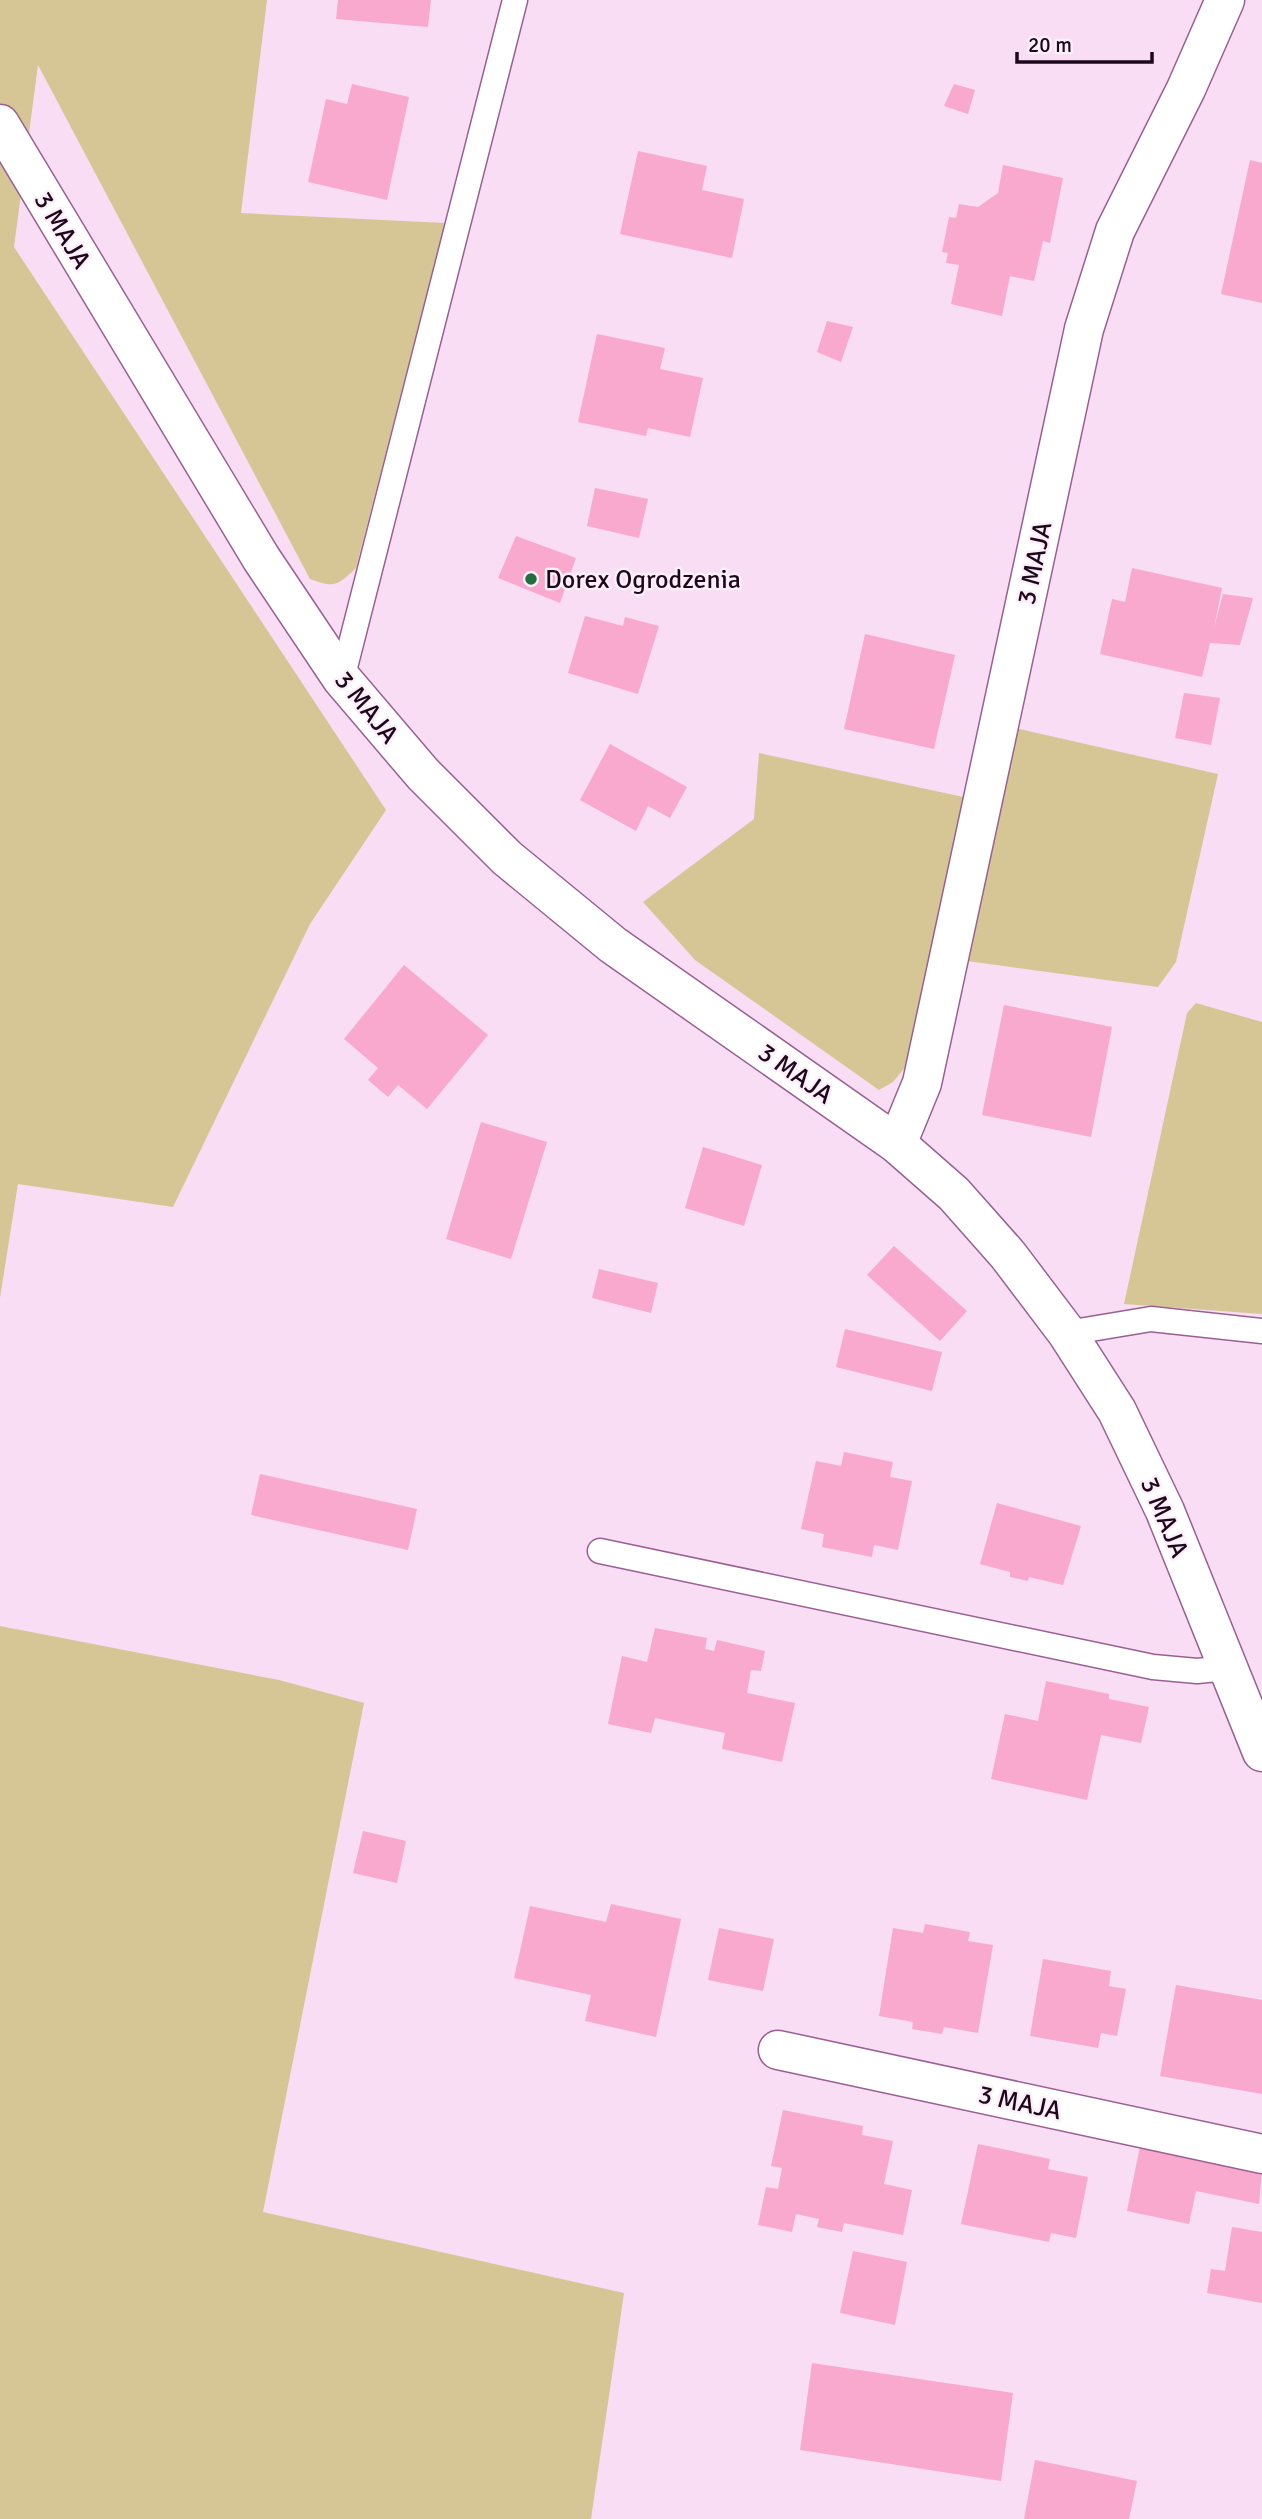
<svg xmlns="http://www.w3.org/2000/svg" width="1262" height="2519" font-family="Signika,sans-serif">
  <rect width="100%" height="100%" fill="#f8ddf4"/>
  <path fill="#d7c695" d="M0,0H267L241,213L445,223L356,568C337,586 335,588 310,579L38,65L14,247L386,810L310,924L173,1207L18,1184L0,1298Z
    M1011,727L1218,774L1176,962L1158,987L967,961Z
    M759,753L968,798L908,1064L893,1082L879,1090L695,960L643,902L754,819Z
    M1196,1003L1262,1022V1314L1124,1304L1187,1013Z
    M0,1626L279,1680L364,1703L263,2212L624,2293L591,2519H0Z"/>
  <path fill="#f9a9cd" d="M338,0H431L428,27L336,19Z
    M352,84L409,97L387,200L308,182L326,99L347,104Z
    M954,84L975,90L968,114L944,106Z
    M638,151L707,166L702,190L744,199L732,258L620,234Z
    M1250,160L1262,163V303L1221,294Z
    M1003,165L1063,178L1050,243L1043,241L1034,281L1010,276L1002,316L951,304L959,265L946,263L948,253L942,252L949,217L956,218L959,204L978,207L998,193Z
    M827,321L853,327L841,362L817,352Z
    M597,334L665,348L660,369L703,378L690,437L648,428L646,436L578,422Z
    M595,488L648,499L639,538L587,526Z
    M516,536L576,558L560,603L498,578Z
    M1132,568L1222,588L1214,628L1223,594L1253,598L1240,645L1210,643L1202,677L1100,654L1112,599L1125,602Z
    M585,616L623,626L625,617L659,626L638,694L568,673Z
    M865,634L955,655L934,749L844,729Z
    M1184,693L1220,698L1211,745L1175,738Z
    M610,744L687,787L670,818L648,806L636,831L580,800Z
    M404,965L488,1035L427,1109L398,1085L388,1097L368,1080L378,1068L344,1039Z
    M1004,1005L1112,1027L1091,1137L982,1115Z
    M481,1122L547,1142L511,1259L446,1239Z
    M703,1147L762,1165L744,1226L685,1208Z
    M894,1246L967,1311L940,1341L867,1275Z
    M599,1269L658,1283L651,1313L592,1298Z
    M845,1329L942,1352L932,1391L836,1367Z
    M844,1452L893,1462L890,1477L912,1481L898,1550L874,1545L872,1557L822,1547L824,1534L801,1529L816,1461L841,1466Z
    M260,1474L417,1509L408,1550L251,1515Z
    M997,1503L1081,1526L1063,1585L1029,1577L1028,1581L1010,1577V1572L980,1564Z
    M655,1628L707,1638L705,1649L714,1651L717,1640L765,1651L761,1671L751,1670L747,1693L795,1703L782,1762L722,1749L725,1733L655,1718L651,1733L608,1724L622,1656L647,1662Z
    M1046,1681L1109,1694V1699L1149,1707L1141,1743L1101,1735L1087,1800L991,1779L1005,1714L1038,1721Z
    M363,1831L406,1841L397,1883L353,1873Z
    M611,1904L681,1919L656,2037L585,2021L591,1995L514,1978L530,1906L606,1922Z
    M925,1924L970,1932L968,1941L993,1945L978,2033L944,2027L942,2034L912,2029L913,2022L879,2016L893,1928L923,1933Z
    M719,1928L774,1939L763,1991L708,1980Z
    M1043,1959L1111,1971L1109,1986L1126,1989L1117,2036L1101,2033L1098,2048L1030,2036Z
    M1176,1985L1262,2000V2094L1160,2076Z
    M783,2110L863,2126L862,2135L893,2141L884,2184L912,2190L903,2235L844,2223L842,2232L817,2227L819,2219L796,2214L792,2232L758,2225L766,2187L778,2189L782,2168L771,2166Z
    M978,2144L1050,2159L1048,2169L1088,2177L1076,2238L1051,2233L1049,2242L961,2224Z
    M1140,2146L1262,2170L1259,2204L1196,2191L1189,2224L1127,2211Z
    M1232,2227L1262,2232V2303L1207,2293L1211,2269L1225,2271Z
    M853,2251L907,2262L895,2325L840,2313Z
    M812,2363L1013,2393L1001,2481L800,2450Z
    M1035,2460L1137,2481L1129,2519H1024Z"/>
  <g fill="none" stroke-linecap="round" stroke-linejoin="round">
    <g stroke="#9a6093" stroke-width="27">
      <path id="service" d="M342,679L515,0
        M1067,1333L1151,1319L1262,1331
        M600,1551L1153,1667L1197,1671L1228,1668"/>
    </g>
    <g stroke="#9a6093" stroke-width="41">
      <path id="minor" d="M897,1144L922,1083L1084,329L1115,231L1186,89L1225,0
        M778,2050L1262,2154"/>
    </g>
    <g stroke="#9a6093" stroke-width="41">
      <path id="tertiary" d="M0,124L261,558L342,679L423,774L507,858L613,945L897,1144L954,1194L1008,1255L1067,1333L1117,1411L1165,1511L1262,1752"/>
    </g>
    <use href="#service" stroke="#fff" stroke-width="24"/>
    <use href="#minor" stroke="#fff" stroke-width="38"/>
    <use href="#tertiary" stroke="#fff" stroke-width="38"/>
  </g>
  <circle fill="#236e3d" stroke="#fdeffa" stroke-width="2.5" cx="531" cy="579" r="7"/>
  <g text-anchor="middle" stroke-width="5" stroke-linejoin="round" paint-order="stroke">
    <g font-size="26" fill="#1e081c" stroke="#fdeffa">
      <text transform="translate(63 230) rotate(59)" y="9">3 MAJA</text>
      <text transform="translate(1034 563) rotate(-78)" y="9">3 MAJA</text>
      <text transform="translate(367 707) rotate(51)" y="9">3 MAJA</text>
      <text transform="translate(796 1073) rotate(35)" y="9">3 MAJA</text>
      <text transform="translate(1165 1517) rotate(67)" y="9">3 MAJA</text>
      <text transform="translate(1020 2102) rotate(12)" y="9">3 MAJA</text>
    </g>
    <g font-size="26" fill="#1e081c" stroke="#fdeffa" text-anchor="start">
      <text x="545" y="588">Dorex Ogrodzenia</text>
    </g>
  </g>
  <path d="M1017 52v10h135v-10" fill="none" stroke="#1e081c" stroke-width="3.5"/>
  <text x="1028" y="52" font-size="21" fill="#1e081c" stroke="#fdeffa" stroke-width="5" paint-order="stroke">20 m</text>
</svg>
